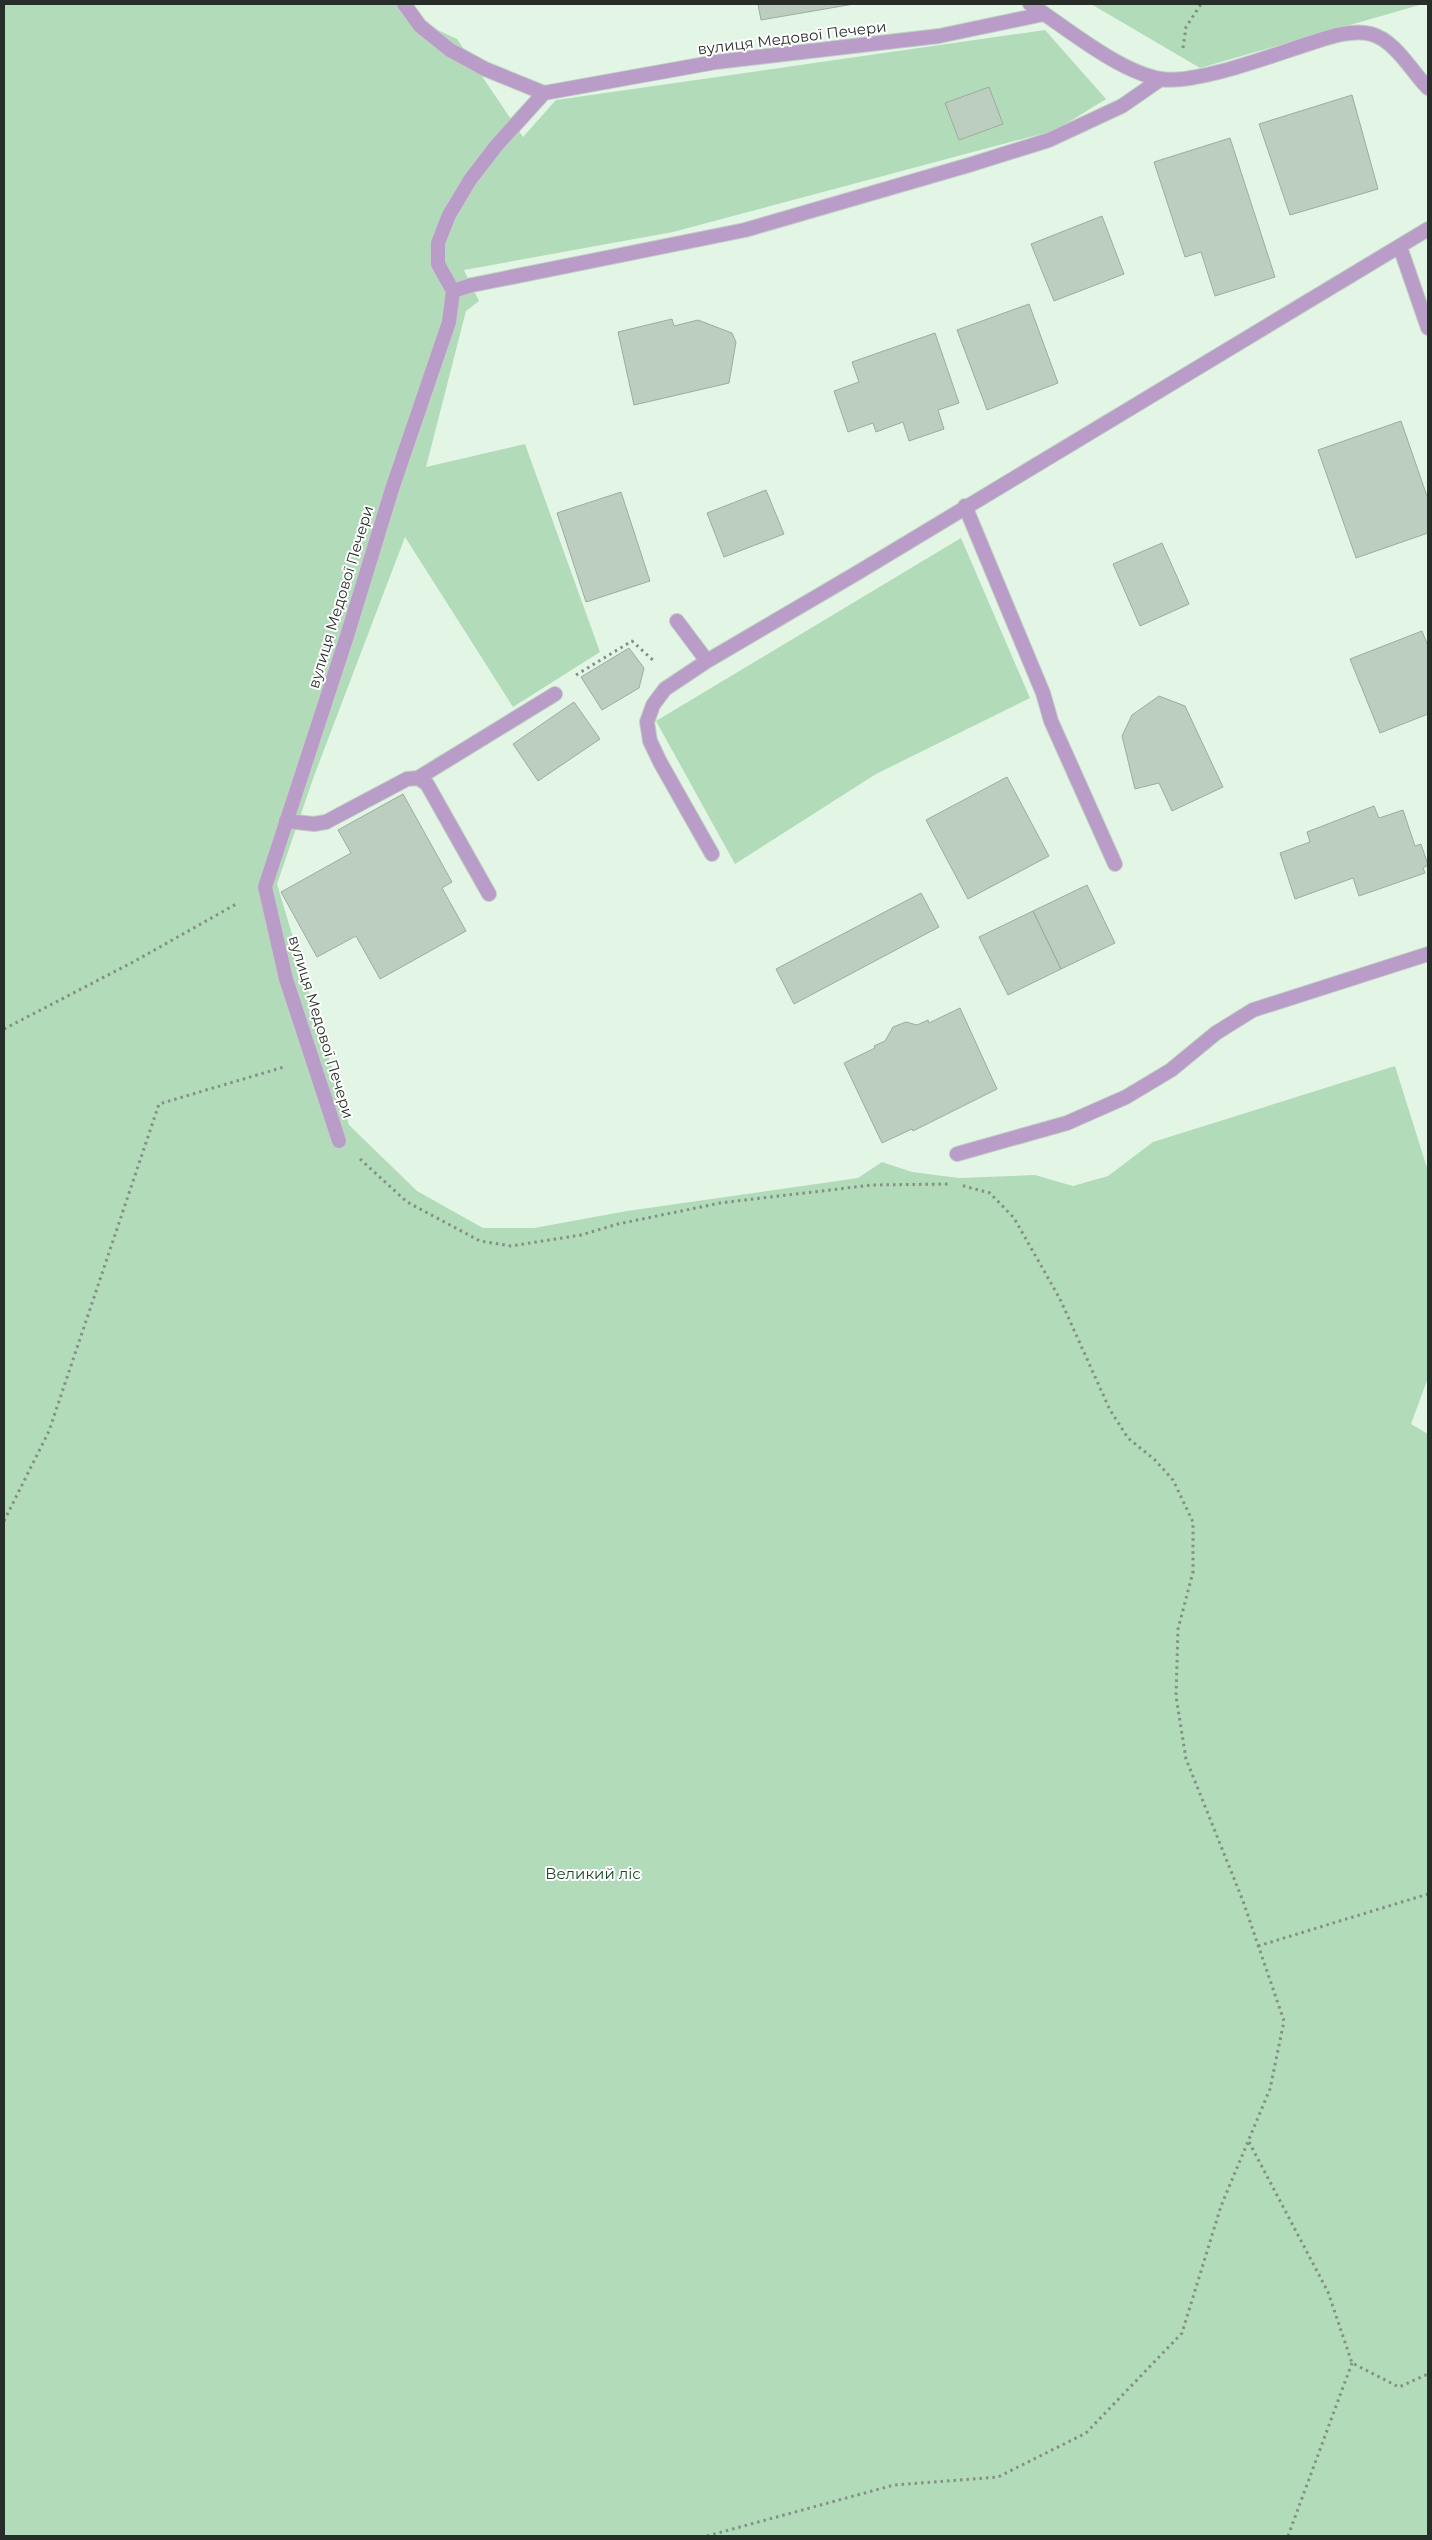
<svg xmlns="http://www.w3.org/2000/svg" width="1432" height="2540" font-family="Montserrat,sans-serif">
  <rect width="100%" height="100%" fill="#e3f6e6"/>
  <path fill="#b2dbba" d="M4,4H411L427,25L457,39L523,137L556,100L1045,30L1106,99L1056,130L673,232L464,270L479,301L466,311L426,467L525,444L600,652L513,707L405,537L314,776L277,884L349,1125L417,1191L483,1228H534L627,1211L858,1178L882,1162L912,1172L959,1178L1035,1175L1073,1186L1108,1176L1153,1142L1395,1066L1428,1171V1378L1411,1424L1428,1434V2536H4Z
    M1091,4H1423L1200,68Z
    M961,538L1030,698L876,774L735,864L656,721Z"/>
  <path fill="#bccebf" stroke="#9cad9f" d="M758,4H854L761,20Z
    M989,87L1003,124L959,140L945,103Z
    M1352,95L1378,189L1290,215L1259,124Z
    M1230,138L1275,277L1215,296L1201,252L1185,257L1154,162Z
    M1102,216L1124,274L1054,301L1031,244Z
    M1029,304L1058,383L987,410L957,330Z
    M672,319L674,326L698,320L732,333L736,342L729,383L634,405L618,332Z
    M935,333L959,403L938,410L944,429L909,441L903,422L876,432L873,423L848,432L834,391L859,382L852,362Z
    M1401,421L1428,499V533L1356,558L1318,450Z
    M766,490L784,534L724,557L707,513Z
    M621,492L650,581L586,602L557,513Z
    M1162,543L1189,604L1140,626L1113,564Z
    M1422,631L1428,646V714L1380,733L1350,659Z
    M629,648L644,668L639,688L602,710L581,677Z
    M1159,696L1185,706L1223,787L1172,811L1159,783L1135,789L1122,736L1132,715Z
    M574,702L600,739L538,781L513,744Z
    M1007,777L1049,856L968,899L926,820Z
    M403,794L452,882L442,888L466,931L380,979L356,936L317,957L281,892L351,853L338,830Z
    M1374,806L1379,818L1403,810L1415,846L1421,844L1428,865L1423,868L1425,873L1359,896L1353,878L1295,899L1280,853L1310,842L1307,832Z
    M1087,885L1115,943L1061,969L1033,911Z
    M921,893L939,927L794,1004L776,969Z
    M1033,911L1061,969L1008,995L979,937Z
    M960,1008L997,1089L913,1131L912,1129L882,1143L844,1063L875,1048L874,1046L885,1041L893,1027L906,1022L917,1025L928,1020L929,1023Z"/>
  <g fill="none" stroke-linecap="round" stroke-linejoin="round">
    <g stroke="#c1d2c4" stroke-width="16">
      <path id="service" d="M1400,247L1428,328
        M453,291L472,285L745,230L969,165L1049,140L1122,106L1161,79
        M965,506L1043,693L1051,721L1115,864
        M677,621L707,661L857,573L1428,229
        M707,661L665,689L653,705L647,722L650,741L660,762L712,854
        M418,778L555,694
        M286,821L314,824L326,822L407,779L418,778L427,784L489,894
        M957,1154L1067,1123L1126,1097L1171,1070L1216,1033L1253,1010L1428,954"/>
    </g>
    <g stroke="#c1d2c4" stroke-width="16">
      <path id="minor" d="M404,4L420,26L450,50L485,69L544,93L716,62L939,36L1044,14
        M1030,4C1065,27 1119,72 1161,79C1196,85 1275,54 1311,43C1329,37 1352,29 1371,34C1395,40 1412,72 1428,88
        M339,1141L286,979L265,887L347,636L392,489L449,322L453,291L438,264V243L449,215L470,180L496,146L544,93"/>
    </g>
    <path stroke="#839085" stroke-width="3" stroke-dasharray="2.5 4" stroke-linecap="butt" d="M1183,48L1186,27L1201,4
      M576,675L632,641L655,662
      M4,1029L135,961L238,903
      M360,1159L407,1202L480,1241L511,1246L581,1235L618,1224L720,1203L872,1185L949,1184
      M4,1521L49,1431L159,1104L284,1067
      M1258,1946L1428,1894
      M1249,2142L1328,2292L1352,2363L1399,2387L1428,2374
      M707,2536L894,2485L998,2477L1086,2433L1182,2333L1221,2206L1270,2089L1284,2021L1243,1901L1186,1759L1176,1696L1178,1629L1193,1572V1522L1173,1480L1155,1460L1128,1438L1110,1410L1060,1299L1014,1218L990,1193L960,1185
      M1288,2536L1352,2363"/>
    <use href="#service" stroke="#ba9cc8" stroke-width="14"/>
    <use href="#minor" stroke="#ba9cc8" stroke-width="14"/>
  </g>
  <g text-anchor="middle" stroke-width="4" stroke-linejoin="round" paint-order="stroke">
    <g font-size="15" fill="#272e29" stroke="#fff">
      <text transform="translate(792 38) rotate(-7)" y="5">вулиця Медової Печери</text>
      <text transform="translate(341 597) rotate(-73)" y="5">вулиця Медової Печери</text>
      <text transform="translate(321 1027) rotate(73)" y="5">вулиця Медової Печери</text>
    </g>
    <g font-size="15" fill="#184827" stroke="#fff">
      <text x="593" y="1879">Великий ліс</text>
    </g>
  </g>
  <rect width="1432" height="2540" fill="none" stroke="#272e29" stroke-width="10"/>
</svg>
